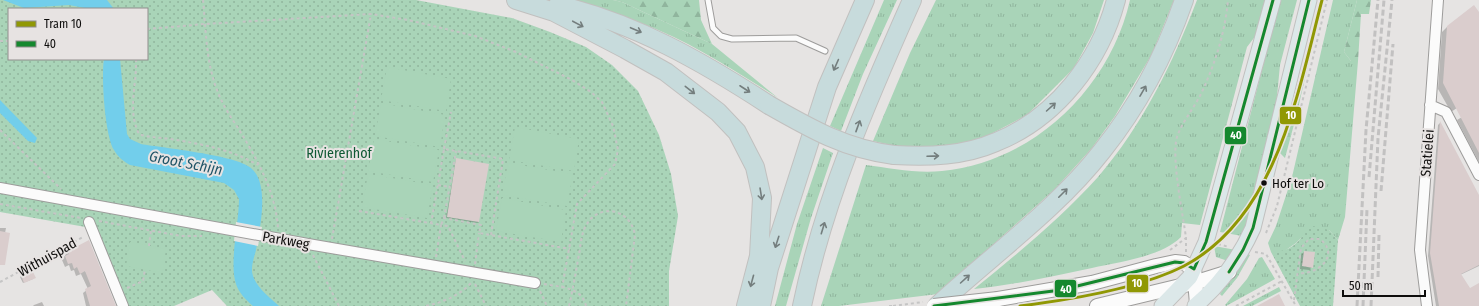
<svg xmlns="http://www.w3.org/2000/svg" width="1479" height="306" font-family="'Fira Sans Condensed',sans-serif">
  <defs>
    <pattern id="grass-tufts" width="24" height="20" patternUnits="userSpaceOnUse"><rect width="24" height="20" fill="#a9d4b8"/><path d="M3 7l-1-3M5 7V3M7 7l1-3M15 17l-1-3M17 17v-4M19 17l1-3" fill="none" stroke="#90b59d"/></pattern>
    <pattern id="forest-firs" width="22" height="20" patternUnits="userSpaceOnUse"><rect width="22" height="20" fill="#a9d4b8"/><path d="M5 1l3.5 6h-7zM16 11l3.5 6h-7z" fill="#90b59d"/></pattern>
    <pattern id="park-dots" width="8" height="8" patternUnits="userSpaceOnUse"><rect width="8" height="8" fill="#a9d4b8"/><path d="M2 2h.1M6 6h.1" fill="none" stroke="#90b59d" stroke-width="1.8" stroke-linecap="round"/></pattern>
  </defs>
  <rect width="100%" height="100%" fill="#e6e4e3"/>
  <path fill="url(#grass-tufts)" d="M571,0H613L622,2L712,44L778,98C734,70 689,41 641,23C618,14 594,7 571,0Z
    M884,0H897L863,74L841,131L830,126Z
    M936,0H1104L1093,33L1074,68L1027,115L989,135L963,143L935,147L904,148L873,141L910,53Z
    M1130,0H1174L1152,54L1115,116L1092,148L1055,189L938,294L839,306H821L866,165C890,168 917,174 942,171C1034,162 1110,88 1130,0Z
    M1197,0H1266L1257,34L1247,47L1200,225L1182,223L1181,237C1161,257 1118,262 1092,268C1053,276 1014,285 974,289C1017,254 1061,218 1098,177C1142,126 1173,63 1197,0Z
    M1280,0H1297L1280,65L1276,107L1249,220L1242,236L1220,232Z
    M1333,0H1357L1344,52L1351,61H1358L1345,217L1338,240L1329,230L1304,235L1296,243L1283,252H1271L1268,243L1276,226L1292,177Z
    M1323,1L1296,117L1285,158L1280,153C1280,126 1294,102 1303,76C1311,52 1316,26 1323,1Z
    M823,148L833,153L811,218L786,306H775L797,224Z
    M1214,246L1236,250L1228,261L1216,257Z
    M1248,254L1250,255L1237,278L1222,296L1220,294Z
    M1262,257L1275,279L1226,306L1225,305L1247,279L1259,258Z
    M1279,287L1281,291L1252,306H1243Z"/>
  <path fill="url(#forest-firs)" d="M613,0H699L701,20L712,44L622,2Z
    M1357,0H1371L1369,14H1361L1358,61H1351L1344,52Z"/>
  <path fill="url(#park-dots)" fill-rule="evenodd" d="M0,0H416L512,18L550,32L586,47L612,65L638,91L659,135L671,174L678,216L669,271V306H227L212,290L174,306H128L97,229L0,212ZM9,9H147V59H9Z
    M1309,225L1329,230L1338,240L1333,306H1300L1271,252C1290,252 1300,243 1309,225Z"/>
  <path fill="#a9d4b8" d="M387,67L451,79L446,111L381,100Z
    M381,103L445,115L440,147L375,136Z
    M515,127L579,139L574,171L509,160Z
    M374,139L439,150L433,182L368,171Z
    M508,163L573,174L567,206L502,195Z
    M368,174L433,185L427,218L362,207Z
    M502,198L566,210L561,242L496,231Z
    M130,242L166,249L162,273L126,266Z"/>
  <path fill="#72ceeb" d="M3,0H107L114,9H90L69,5L24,8Z
    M104,59H120L127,134L130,139L141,144C163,148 236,155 251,168C270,184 260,228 256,250C254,258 250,268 253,276C257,288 270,298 279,306H253C246,300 239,293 236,284C229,263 239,223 239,199L234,190L224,183L130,165C123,161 118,157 114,150C105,136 101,76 104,59Z
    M0,100L37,138L35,143L28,141L0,113Z"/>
  <path fill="#e6e4e3" d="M236,222L262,227L258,246L234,241Z"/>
  <path fill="#0003" d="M1479,14V93L1451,112L1438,89L1442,32L1447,27Z
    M1479,107V162L1457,120Z
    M1440,123L1479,208V266L1460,275L1470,289L1479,284V306H1436L1428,256L1438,125Z
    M456,159L478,222L477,223L446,218Z
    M0,228H6L0,258Z
    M68,251L115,306H86L83,293L88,289L81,274L76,276L74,270L71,271L69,265L65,267L62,260Z
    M1304,252L1312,267L1309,270L1300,269L1301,255Z
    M21,276L33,279L23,283L20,277Z
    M42,302L44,306H33L34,305Z"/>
  <path fill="#dacdcd" d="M1474,5L1479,12V153L1443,83L1447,26Z
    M1440,121L1479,195V265L1461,274L1470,288L1479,283V306H1439L1430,253Z
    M456,158L489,164L479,222L447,217Z
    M0,231L10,233L5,265H0Z
    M89,240L116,306H90L85,289L91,286L85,271L80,274L77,267L74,269L72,263L68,264L65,256L69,254L68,251Z
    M1304,251L1315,252L1313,268L1302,266Z
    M32,270L36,278L24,283L21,275Z
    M1279,294L1285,306H1257Z"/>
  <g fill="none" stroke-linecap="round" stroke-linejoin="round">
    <g stroke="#9d9c9b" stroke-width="7">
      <path id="lane" d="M708,0L713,28L721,36L732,39L796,38L825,51"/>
    </g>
    <g stroke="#9d9c9b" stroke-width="12">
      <path id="street" d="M1430,105L1446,112L1479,175
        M0,188L308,244L535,283
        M89,222L123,306
        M1427,306L1420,250L1438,0"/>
    </g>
    <g stroke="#9d9c9b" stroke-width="16">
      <path id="secondary" d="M998,299L1092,283L1156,266L1175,262L1184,263L1194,269L1197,304
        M1097,306L1197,282L1229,272"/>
    </g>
    <g stroke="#c1c0bf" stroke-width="17">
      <path id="primary" d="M1162,306L1190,277L1206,242L1273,0
        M1195,306C1221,284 1239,259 1253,228L1309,0"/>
    </g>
    <g stroke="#c1c0bf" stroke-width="20">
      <path id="highway" d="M516,0L554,12L625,49L666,72L718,112L737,132L755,167L762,198L759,256L746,306
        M558,5C635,23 703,62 769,105
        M894,155C929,157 964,156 996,142C1056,118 1100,61 1116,0
        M761,306L769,268L827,87L865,0
        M802,306C824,199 868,99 912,0
        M937,306C992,255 1056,210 1102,151C1138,106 1165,55 1184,0"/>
    </g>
    <path stroke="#c5c5c5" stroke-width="2" stroke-dasharray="3 3" stroke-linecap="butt" d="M203,0C206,30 206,62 217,90C222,104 230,116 238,128C257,159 276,192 278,229
      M147,29L205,24L371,14L408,20L475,36L516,52L572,80L591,92L602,102L613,126L618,150L615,164L577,204L562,288
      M0,41H9
      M136,59C137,85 127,110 139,134C149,138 159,137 170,139C201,144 230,149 258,165
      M0,130L61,189
      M444,149L451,112
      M438,185L450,187
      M0,204L81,218
      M359,211L441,225L444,218L481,225L479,233L570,249
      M444,218L456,151
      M99,221L181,236H202
      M431,224L444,149L503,159L491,235
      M1266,233L1277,206L1327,0
      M332,239L371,14
      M1218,244L1229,247
      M149,246L151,230
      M1170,250L1186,238
      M1186,252V238C1183,214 1171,158 1177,137C1182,122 1194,108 1201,94C1215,64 1225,33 1228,0
      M1255,252L1266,254L1296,306
      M313,255L339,306
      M436,257L441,225L448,226L465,261
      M475,264L479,233
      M0,282L83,237
      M475,284L486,306
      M544,284C560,287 582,287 586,306
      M127,288L143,281L145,269
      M540,291L547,306
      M1294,300L1301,248L1309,239H1320C1341,256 1317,275 1298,273
      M426,306C443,302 459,296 471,283
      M569,306C573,289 576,271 579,254C581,244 581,233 587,224C592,214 605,209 616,212C627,216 633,224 635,235L626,306
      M889,306H893
      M1236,306L1282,281"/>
    <use href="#lane" stroke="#fbfbfb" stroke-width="5"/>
    <use href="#street" stroke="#fbfbfb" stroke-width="10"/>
    <use href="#secondary" stroke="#fbfbfb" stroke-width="14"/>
    <use href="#primary" stroke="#dce8e9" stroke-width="15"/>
    <use href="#highway" stroke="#c7dbdc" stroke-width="18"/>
    <path stroke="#c2c1c1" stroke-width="3" stroke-dasharray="6 3" stroke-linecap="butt" d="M1369,177L1384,0
      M1381,191L1393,44
      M1378,277L1379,235
      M1357,306L1366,130L1378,0
      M1363,306L1367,209
      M1371,306L1378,138L1392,0"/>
    <g stroke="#9d9c9b" stroke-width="16" stroke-linecap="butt">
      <path id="secondary-bridge" d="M934,306L998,299"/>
    </g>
    <g stroke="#c1c0bf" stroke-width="20" stroke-linecap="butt">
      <path id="highway-bridge" d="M769,105C811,129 846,149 894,155"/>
    </g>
    <path stroke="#c5c5c5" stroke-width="2" stroke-dasharray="3 3" stroke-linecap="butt" d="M893,306L923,302"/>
    <use href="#secondary-bridge" stroke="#fbfbfb" stroke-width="14"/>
    <use href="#highway-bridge" stroke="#c7dbdc" stroke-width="18"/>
    <g stroke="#e7e3e2" stroke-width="6">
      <path id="bus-1" d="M1194,269L1206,242L1273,0
        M1229,272L1243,250L1253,228L1309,0
        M934,306L1061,290L1175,262L1184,263L1194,269"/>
    </g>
    <use href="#bus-1" stroke="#15882e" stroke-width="3"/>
    <g stroke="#e7e3e2" stroke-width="6">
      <path id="tram-1" d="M1020,306C1068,300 1141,288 1184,266C1277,217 1298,92 1322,0"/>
    </g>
    <use href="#tram-1" stroke="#909804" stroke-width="3"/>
  </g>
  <defs><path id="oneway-shaft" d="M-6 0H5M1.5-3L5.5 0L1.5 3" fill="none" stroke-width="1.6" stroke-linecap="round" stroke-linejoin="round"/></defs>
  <g stroke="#747e7e">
    <use href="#oneway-shaft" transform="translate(578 24) rotate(28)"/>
    <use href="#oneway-shaft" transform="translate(636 30) rotate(23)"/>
    <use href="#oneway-shaft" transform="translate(836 65) rotate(114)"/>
    <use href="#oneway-shaft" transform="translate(745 89) rotate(33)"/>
    <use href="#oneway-shaft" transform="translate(690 90) rotate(38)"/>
    <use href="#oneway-shaft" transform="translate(1143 91) rotate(-60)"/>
    <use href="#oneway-shaft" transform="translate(1051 107) rotate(-42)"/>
    <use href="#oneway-shaft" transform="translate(858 126) rotate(-70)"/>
    <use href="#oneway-shaft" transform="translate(933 156) rotate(-2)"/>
    <use href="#oneway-shaft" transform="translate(1063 193) rotate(-45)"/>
    <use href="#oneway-shaft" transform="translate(761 194) rotate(81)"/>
    <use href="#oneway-shaft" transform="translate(823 228) rotate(-73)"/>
    <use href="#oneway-shaft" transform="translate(777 242) rotate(108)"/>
    <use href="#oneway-shaft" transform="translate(965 279) rotate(-42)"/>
    <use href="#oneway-shaft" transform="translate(752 281) rotate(105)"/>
  </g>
  <circle fill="#0e0d0c" stroke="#e7e3e2" stroke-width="1.5" cx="1264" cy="183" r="3.5"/>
  <g text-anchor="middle" stroke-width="4" stroke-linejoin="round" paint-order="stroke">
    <g font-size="13" fill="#0e0d0c" stroke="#e7e3e2" text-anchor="start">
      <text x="1272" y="188">Hof ter Lo</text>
    </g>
    <g font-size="14" fill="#0e5933" stroke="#e7e3e2">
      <text x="339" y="158">Rivierenhof</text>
    </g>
    <g font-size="14" fill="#0e0d0c" stroke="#e7e3e2">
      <text transform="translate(1427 153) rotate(-86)" y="5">Statielei</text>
      <text transform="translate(286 240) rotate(10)" y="5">Parkweg</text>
      <text transform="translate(47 257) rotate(-29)" y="5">Withuispad</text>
    </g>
    <g font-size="15" font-style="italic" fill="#205467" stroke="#e7e3e2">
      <text transform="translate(186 163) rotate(11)" y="5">Groot Schijn</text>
    </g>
  </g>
  <g stroke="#e7e3e2" stroke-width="1.5">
    <rect x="1279" y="106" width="23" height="19" rx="4" fill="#909804"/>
    <rect x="1224" y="126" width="23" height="19" rx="4" fill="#15882e"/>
    <rect x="1126" y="274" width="23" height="19" rx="4" fill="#909804"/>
    <rect x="1054" y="279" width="23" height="19" rx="4" fill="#15882e"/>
  </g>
  <g font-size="11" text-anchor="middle" font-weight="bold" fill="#fff">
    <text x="1291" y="119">10</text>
    <text x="1236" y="139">40</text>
    <text x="1137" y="287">10</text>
    <text x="1066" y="293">40</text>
  </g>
  <rect x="8" y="8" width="140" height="52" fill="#e7e3e2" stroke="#908d8c"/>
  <rect x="16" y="21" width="20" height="6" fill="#909804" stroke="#908d8c"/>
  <text x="44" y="28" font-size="12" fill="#0e0d0c">Tram 10</text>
  <rect x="16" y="41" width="20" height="6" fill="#15882e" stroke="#908d8c"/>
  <text x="44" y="48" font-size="12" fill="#0e0d0c">40</text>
  <path d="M1343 290v6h82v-6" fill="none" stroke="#0e0d0c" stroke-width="2"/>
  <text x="1349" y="290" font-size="12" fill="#0e0d0c" stroke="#e7e3e2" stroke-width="3" paint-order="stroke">50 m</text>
</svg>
